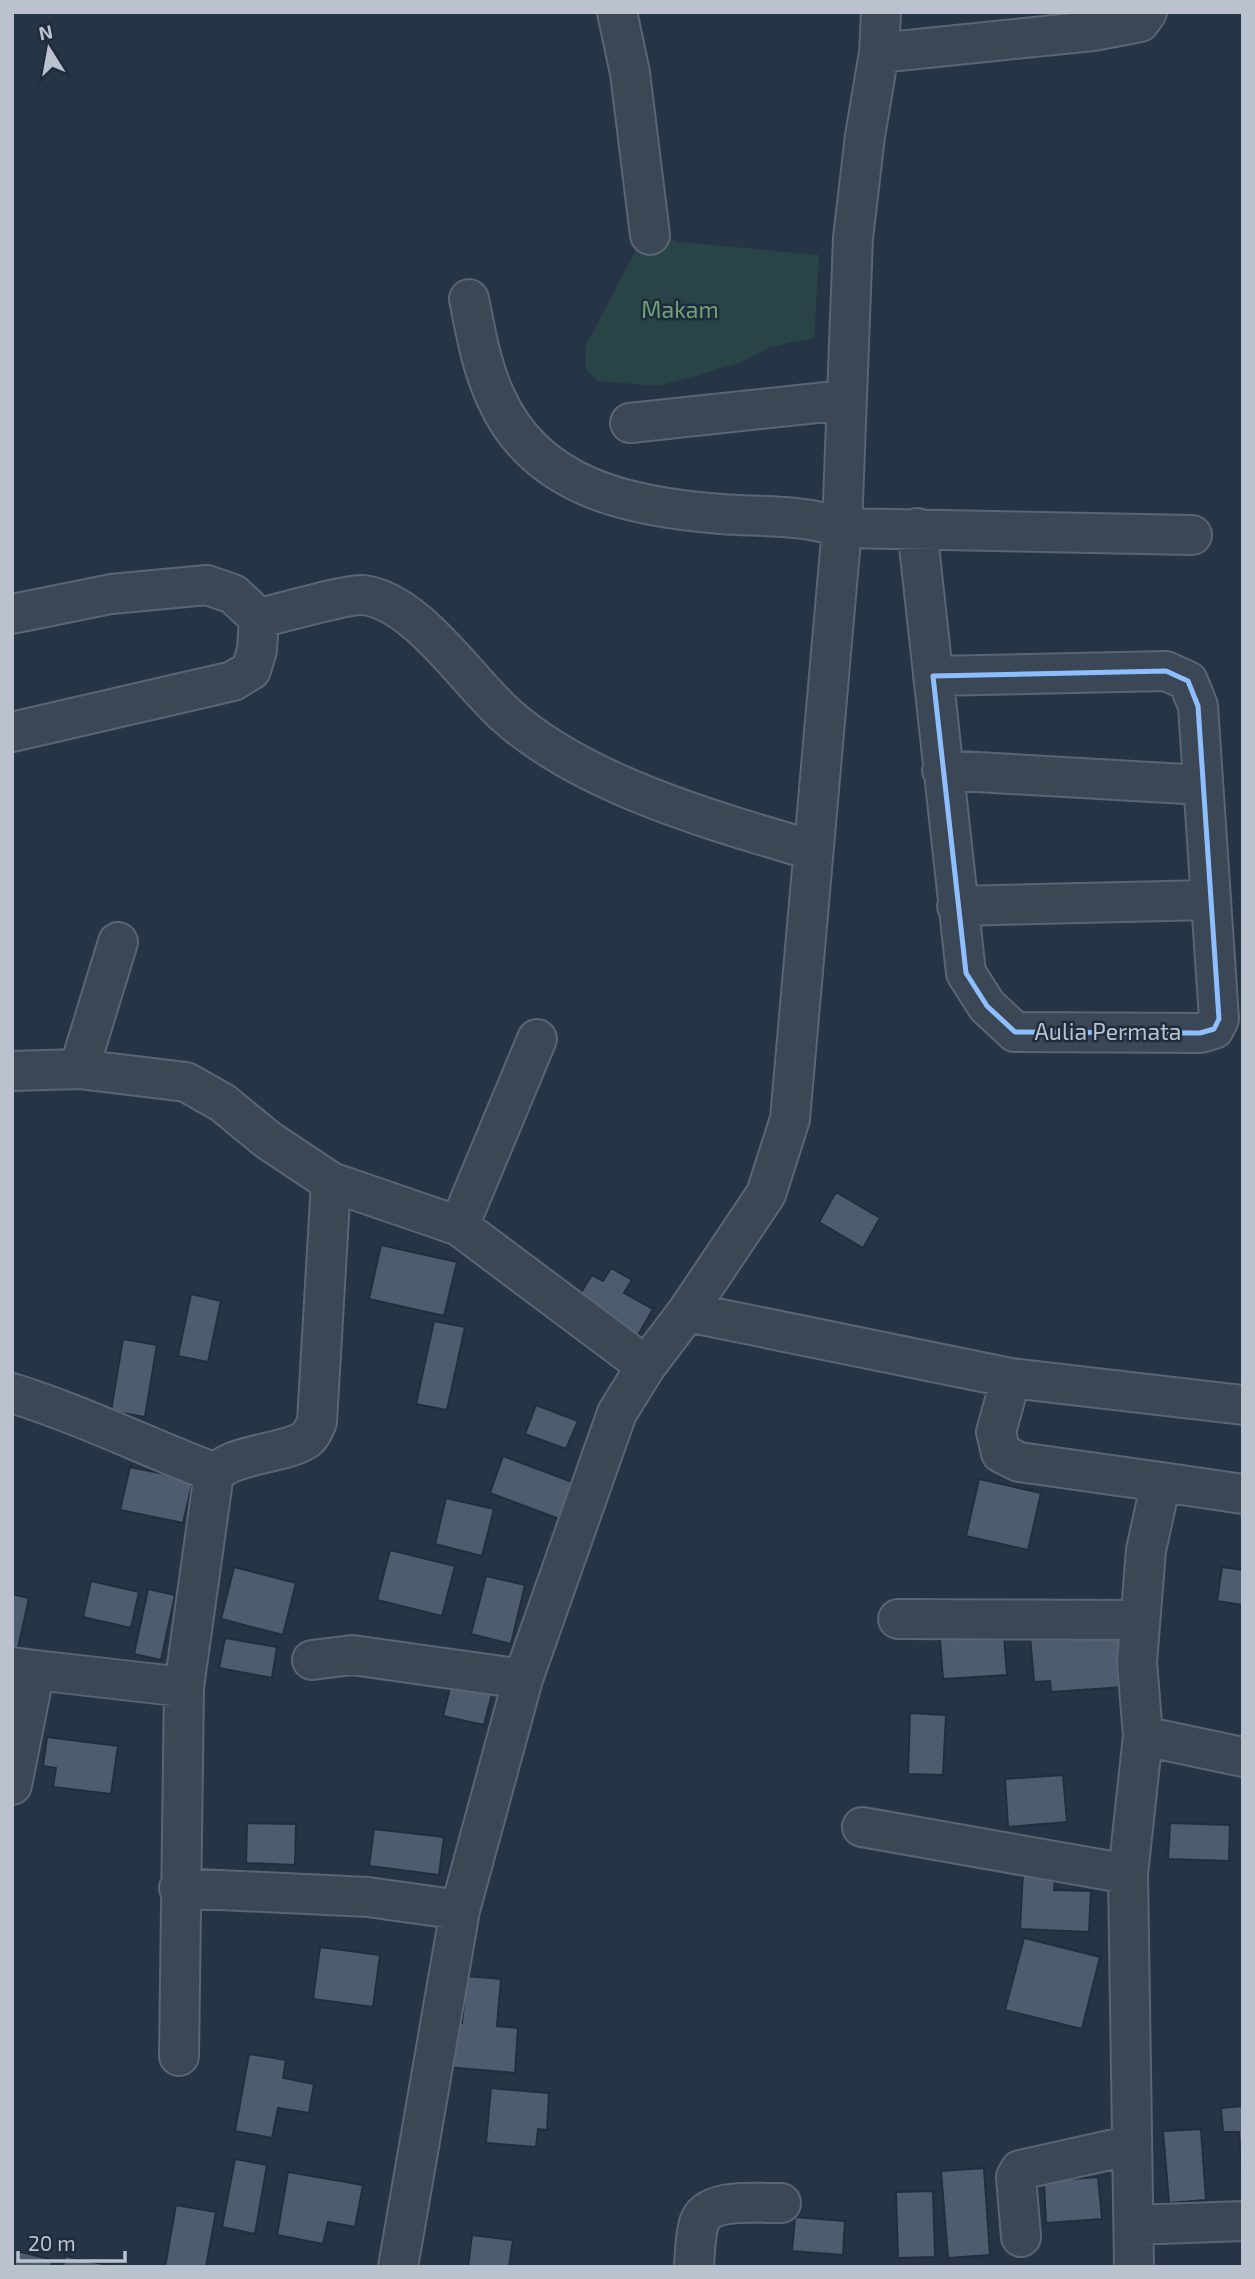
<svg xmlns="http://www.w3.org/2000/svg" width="1255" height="2279" font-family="'Exo 2',sans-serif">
  <rect width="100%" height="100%" fill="#263546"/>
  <path fill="#284447" d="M658,235L680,242L819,255L814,338L770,347L740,363L659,386L598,381L586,369V345L640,242Z"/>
  <path fill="#4d5c6f" stroke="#212e3d" stroke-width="2" d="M836,1192L880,1218L863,1248L819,1222Z
    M381,1245L457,1262L444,1316L369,1299Z
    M611,1268L632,1280L624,1293L653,1309L637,1337L575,1302L592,1275L603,1281Z
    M191,1294L221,1301L208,1362L178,1356Z
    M434,1321L465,1327L447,1410L416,1404Z
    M123,1339L157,1345L145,1417L111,1411Z
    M536,1405L578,1421L566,1449L525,1434Z
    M503,1456L575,1483L562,1520L490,1493Z
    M130,1467L193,1480L183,1523L120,1510Z
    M979,1479L1041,1493L1028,1550L966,1536Z
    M446,1498L494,1509L482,1556L435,1544Z
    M390,1550L455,1566L442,1616L377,1600Z
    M234,1567L296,1583L283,1635L221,1619Z
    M1222,1567L1243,1570V1605L1217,1601Z
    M486,1576L525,1585L511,1644L471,1634Z
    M91,1581L139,1592L131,1628L83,1617Z
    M148,1589L175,1595L161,1660L134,1654Z
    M12,1594L29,1598L17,1652L12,1651Z
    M1120,1629L1125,1687L1051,1692L1050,1681L1034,1682L1030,1636Z
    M1004,1635L1007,1675L943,1679L940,1639Z
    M225,1638L277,1647L272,1678L219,1668Z
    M451,1684L492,1694L484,1725L443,1716Z
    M910,1713L946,1715L943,1775L908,1774Z
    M47,1737L118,1746L111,1794L53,1787L56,1768L43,1766Z
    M1063,1775L1067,1822L1008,1827L1005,1779Z
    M247,1823L296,1824L295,1865L246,1863Z
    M1170,1823L1230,1825L1229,1861L1168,1859Z
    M374,1829L444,1837L439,1875L369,1866Z
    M1023,1872L1055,1873L1054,1890L1091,1891L1089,1932L1020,1929Z
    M1024,1938L1100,1957L1082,2029L1005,2010Z
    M320,1947L380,1955L373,2007L313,1999Z
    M467,1976L501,1979L497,2026L518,2028L515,2073L447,2067L450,2022L462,2023Z
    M249,2054L286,2060L283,2078L314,2084L309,2113L278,2108L272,2138L235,2131Z
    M491,2088L549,2093L547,2130L538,2129L536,2147L486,2143Z
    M1243,2106V2190L1239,2132H1223L1221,2108Z
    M1201,2129L1206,2200L1169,2203L1163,2131Z
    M235,2159L267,2165L255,2234L222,2227Z
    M984,2168L990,2255L948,2258L941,2171Z
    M288,2172L363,2185L355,2227L328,2222L323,2244L277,2235Z
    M1098,2177L1102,2219L1046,2223L1044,2181Z
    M933,2191L935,2257L898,2258L896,2192Z
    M176,2205L216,2212L206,2267H165Z
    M795,2217L845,2221L843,2255L792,2251Z
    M472,2235L513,2240L509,2267H468Z
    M17,2251L53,2260L51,2267H14Z
    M65,2256L108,2265V2267H63Z"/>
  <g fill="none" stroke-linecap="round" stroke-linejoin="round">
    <g stroke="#596572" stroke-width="42">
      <path id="minor" d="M617,12L630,73L650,235
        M879,53L1093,31L1140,22L1147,12
        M469,299C476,333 481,366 496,398C536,488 630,507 721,514C760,517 805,514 842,528L1192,535
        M630,423L845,400
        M917,528L966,973L987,1006L1015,1032L1200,1033L1214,1029L1219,1019L1198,706L1188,681L1166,671L933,676
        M12,614L111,594L207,585L233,594L259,618C279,614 346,594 363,595C417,601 468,682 507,716C585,785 713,821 812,850
        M12,732L233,681L251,670L257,650L259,618
        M942,770L1203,785
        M957,906L1209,900
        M118,942L79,1069L186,1082L223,1103L268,1140L331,1182L317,1422C314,1428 311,1437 305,1440C283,1455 219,1454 213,1480L184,1687L179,2056
        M12,1071L79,1069
        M331,1182L459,1226L646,1366
        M459,1226L537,1039
        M687,1312L1011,1378L996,1432L1001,1453L1019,1462L1161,1482
        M1011,1378L1243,1405
        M12,1393C82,1415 147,1447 215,1473
        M898,1619L1140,1620
        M312,1660L352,1655L523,1679
        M12,1667L35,1670L12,1785
        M35,1670L184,1687
        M1143,1736L1243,1757
        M862,1827L1128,1874
        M179,1888L368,1897L460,1910
        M1134,2225L1243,2221
        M1021,2237L1016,2177L1020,2170L1132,2145
        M398,2267L460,1910L523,1679L617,1413L646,1366L687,1312L766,1194L790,1119L842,528L853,238L865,136L879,53L881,12
        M694,2267C695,2253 695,2236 699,2223C708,2196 760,2204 781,2203
        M1134,2267L1128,1874L1143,1736L1137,1662L1146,1550L1161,1482L1243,1494"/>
    </g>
    <use href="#minor" stroke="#3b4755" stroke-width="38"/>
  </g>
  <path fill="none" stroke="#8ebefe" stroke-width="5" stroke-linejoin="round" d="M1166,671L1188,681L1198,706L1219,1019L1214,1029L1200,1033L1015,1032L987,1006L966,973L933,676Z"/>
  <g text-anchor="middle" stroke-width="5" stroke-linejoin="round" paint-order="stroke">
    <g font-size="23" fill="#6ea178" stroke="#1f2c3b">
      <text x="680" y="318">Makam</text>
    </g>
    <g font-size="23" fill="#b9c2ce" stroke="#1f2c3b">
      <text x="1108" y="1040">Aulia Permata</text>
    </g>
  </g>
  <rect width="1255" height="2279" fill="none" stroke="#b9c2ce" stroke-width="28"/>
  <g transform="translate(49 49) rotate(349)" stroke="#1f2c3b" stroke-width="5" paint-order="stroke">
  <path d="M0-5L12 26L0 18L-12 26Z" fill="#b9c2ce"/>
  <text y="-10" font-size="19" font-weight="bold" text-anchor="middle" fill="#b9c2ce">N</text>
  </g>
  <path d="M18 2251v10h107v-10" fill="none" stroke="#b9c2ce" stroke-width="3.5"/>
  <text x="28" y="2251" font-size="21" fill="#b9c2ce" stroke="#1f2c3b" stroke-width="5" paint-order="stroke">20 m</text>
</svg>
